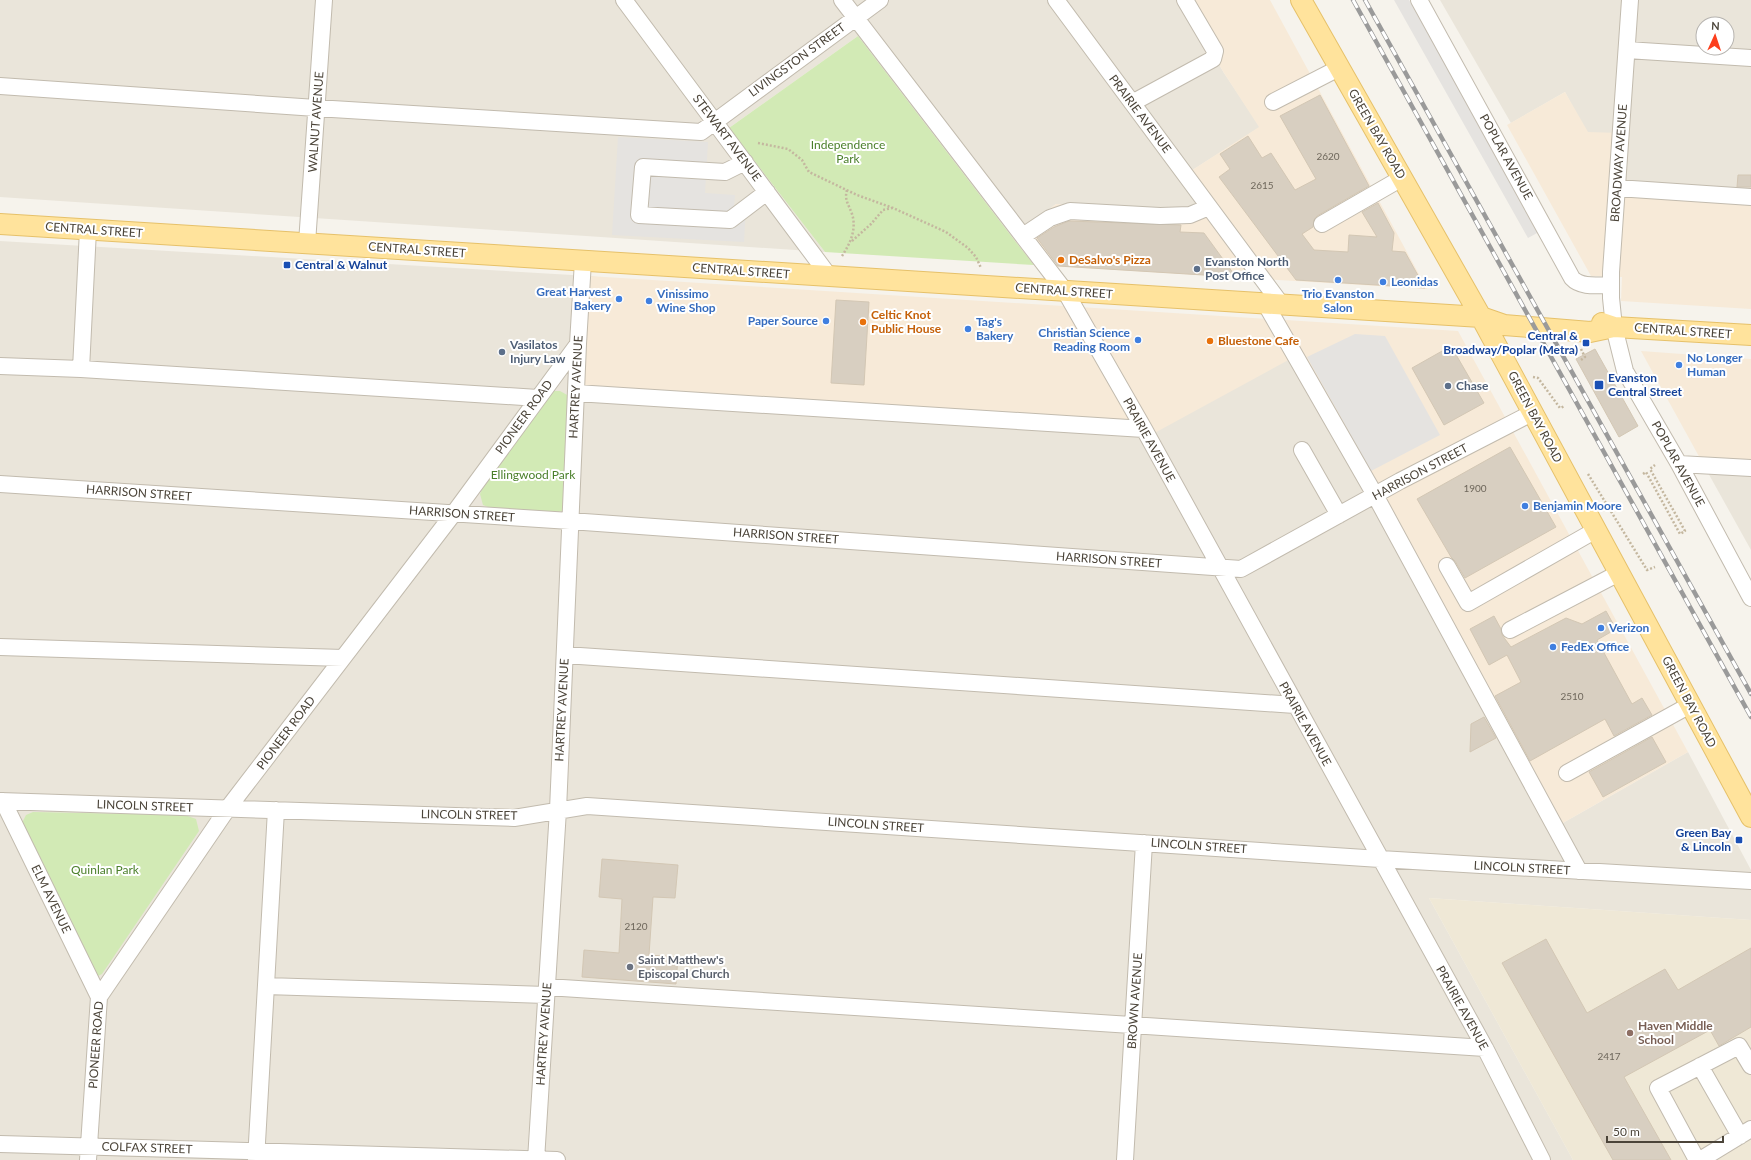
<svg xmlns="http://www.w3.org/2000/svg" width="1751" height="1160" font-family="Lato,sans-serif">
  <rect width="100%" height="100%" fill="#f6f3ec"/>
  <path fill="#eae5da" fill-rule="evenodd" d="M0,0H1181L1224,73L1260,127L1183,176L1211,213L1056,204L1012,237L858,36L729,128L825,252L0,197Z
    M1440,0H1751V197L1615,187L1565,92L1511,123ZM1703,24H1727V48H1703Z
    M0,241L589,276L1294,357L1554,828L1688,752L1751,870V920L1429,898L1573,1160H0Z
    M1707,471L1751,473V550Z"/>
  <path fill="#f7ead8" d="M1181,0H1270L1427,289L1034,265L1012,237L1056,204L1211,213L1183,176L1259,127L1224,73Z
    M1565,92L1588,132L1619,133L1615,187L1751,197V309L1621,301L1622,277L1591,276L1507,125Z
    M589,276L1458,331L1688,752L1554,828L1294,357L1149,436L584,391Z
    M1641,351L1751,359V473L1707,471Z"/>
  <path fill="#efe8d6" d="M1429,898L1751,920V1160H1573Z"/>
  <path fill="#d2eab5" d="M858,36L1012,237L1034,265L825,252L729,128Z
    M554,391H560L569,396L565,508L562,511L558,512L488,507L483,505L480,494L483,487L550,393Z
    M33,812L185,815L196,819L199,831L102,974L98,976L94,974L22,823L26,815Z"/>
  <path fill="#e5e3e0" d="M1394,0H1409L1539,232L1528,238Z
    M618,137L708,142L705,193L735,195L734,207H746L744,242L612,235Z
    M1355,334L1385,336L1440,435L1371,471L1307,357Z"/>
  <path fill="#d8cfc1" stroke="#d3c7b4" d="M1320,95L1369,186L1317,216L1314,220L1313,227L1302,234L1314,250L1348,252L1349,235L1377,237L1362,212L1378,203L1394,233L1392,251L1405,252L1425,288L1296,280L1219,177L1230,169L1220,154L1248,136L1262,158L1271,153L1295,190L1316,179L1280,116Z
    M1738,175H1751V187H1737Z
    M1069,221L1181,225L1180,232L1204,233L1236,277L1058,266L1037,238L1054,227Z
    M836,300L869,302L864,385L831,383Z
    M1451,346L1484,403L1444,425L1412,368Z
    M1595,349L1638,426L1619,437L1576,359Z
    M1510,447L1556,527L1465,578L1455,561L1451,557L1417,499Z
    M1606,611L1616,629L1597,640L1632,704L1642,698L1652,715L1614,736L1605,719L1530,761L1495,696L1521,682L1507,655L1489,665L1470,629L1494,616L1501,629L1502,635L1511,647L1566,618L1582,624Z
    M1484,717L1496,738L1470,752L1471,724Z
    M1652,737L1666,762L1603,797L1589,772Z
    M602,859L678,865L675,898L653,897L649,955L678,957L676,984L582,977L584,950L619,953L622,899L599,897Z
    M1546,939L1587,1013L1665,969L1678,990L1751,948V1027L1719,1046L1710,1030L1624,1077L1671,1160H1613L1502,963Z"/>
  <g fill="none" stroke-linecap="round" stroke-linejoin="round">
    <g stroke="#c2bbae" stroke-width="18">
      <path id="minor" d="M624,0L829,276
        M842,0L1065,291L1144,429L1485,1048L1542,1160
        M1056,0L1281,304
        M1419,0L1572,278C1581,288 1598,285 1611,285
        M1630,0L1611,272V298L1614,327L1625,371L1679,464L1751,598
        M1627,50L1751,58
        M0,86L316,108L701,132L880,0
        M1273,102L1339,68
        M1132,103L1213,59L1215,51L1185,0
        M745,162L725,172L643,167L639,215L730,220L767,192
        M1617,188L1751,197
        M1322,224L1402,178
        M1023,236L1050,218L1070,211L1160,216L1190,215L1209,207
        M307,243L324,0
        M1265,303L1375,495L1579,871
        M0,366L81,369L538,398
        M81,369L88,230
        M576,393L1144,429
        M1302,450L1339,515
        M1679,464L1751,468
        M0,484L570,521L1241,569L1400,481L1532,413
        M1447,566L1468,603L1596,530
        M1510,630L1619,573
        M0,647L343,658
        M565,655L1295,705
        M1567,773L1690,705
        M0,801L514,818L587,806L1380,859L1751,881
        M3,801L99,997
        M266,986L546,995
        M547,987L1485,1048
        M1700,1066L1740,1136
        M0,1144L557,1160
        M88,1160L99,997L228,808L454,513L578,344
        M256,1160L276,810
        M536,1160L558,810L578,344L583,261
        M1125,1160L1144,843
        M1697,1160L1658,1088L1739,1046L1751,1066
        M1700,1160L1751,1129"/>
    </g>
    <g stroke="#e6c16a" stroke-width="22">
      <path id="major" d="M1301,0L1481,317L1751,817
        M0,224L1481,317L1504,325L1590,332L1614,327
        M1602,323L1614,327L1751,335"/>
    </g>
    <path stroke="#c4b79f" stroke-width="2.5" stroke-dasharray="2 2" stroke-linecap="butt" d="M758,143L788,149L802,160L809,172L857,195L893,208L946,232L968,248L976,257L981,268
      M852,241L871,224L883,210L892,208
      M842,256C850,244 857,229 852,214C849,205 844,200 847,190
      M1581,360L1585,357L1581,349
      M1533,377L1538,378L1560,408L1565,406
      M1588,474L1647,570L1655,567
      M1643,474L1646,472L1680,534L1685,531L1650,469L1655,465"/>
    <use href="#minor" stroke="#fff" stroke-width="16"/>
    <use href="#major" stroke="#ffe39c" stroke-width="20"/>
    <g stroke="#9a9a9a" stroke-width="4.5">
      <path id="rail" d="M1353,0L1751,717
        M1365,0L1751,694"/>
    </g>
    <use href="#rail" stroke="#fff" stroke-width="3" stroke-dasharray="9" stroke-linecap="butt"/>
  </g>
  <g fill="#e8710a" stroke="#fff" stroke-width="1.5">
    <circle cx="1061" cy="260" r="4"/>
    <circle cx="863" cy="322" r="4"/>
    <circle cx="1210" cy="341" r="4"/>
  </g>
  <g fill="#1a4fb4" stroke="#fff" stroke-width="1.5">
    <rect x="283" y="261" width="8" height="8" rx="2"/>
    <rect x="1582" y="339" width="8" height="8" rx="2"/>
    <rect x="1594" y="380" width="10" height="10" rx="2"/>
    <rect x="1735" y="836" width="8" height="8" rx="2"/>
  </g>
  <g fill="#5c6f8a" stroke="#fff" stroke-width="1.5">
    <circle cx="1197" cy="269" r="4"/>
    <circle cx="502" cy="352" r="4"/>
    <circle cx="1448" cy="386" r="4"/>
  </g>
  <g fill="#3f7fe0" stroke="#fff" stroke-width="1.5">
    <circle cx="1338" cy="280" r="4"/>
    <circle cx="1383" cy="282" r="4"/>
    <circle cx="619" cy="299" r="4"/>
    <circle cx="649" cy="301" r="4"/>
    <circle cx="826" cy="321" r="4"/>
    <circle cx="968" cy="329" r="4"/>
    <circle cx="1138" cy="340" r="4"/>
    <circle cx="1679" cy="365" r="4"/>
    <circle cx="1525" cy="506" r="4"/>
    <circle cx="1601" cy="628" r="4"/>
    <circle cx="1553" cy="647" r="4"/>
  </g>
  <circle fill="#6b7280" stroke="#fff" stroke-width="1.5" cx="630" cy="967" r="4"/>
  <circle fill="#8d6e63" stroke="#fff" stroke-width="1.5" cx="1630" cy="1033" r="4"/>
  <g text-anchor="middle" stroke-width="4" stroke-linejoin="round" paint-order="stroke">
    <g font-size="10" fill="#6e675b">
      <text x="1328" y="160">2620</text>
      <text x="1262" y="189">2615</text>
      <text x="1475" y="492">1900</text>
      <text x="1572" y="700">2510</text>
      <text x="636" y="930">2120</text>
      <text x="1609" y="1060">2417</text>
    </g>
    <g font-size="12" fill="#4b4439" stroke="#fff">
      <text transform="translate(797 60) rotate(-36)" y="4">LIVINGSTON STREET</text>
      <text transform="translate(1140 114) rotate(53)" y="4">PRAIRIE AVENUE</text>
      <text transform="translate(316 122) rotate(-86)" y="4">WALNUT AVENUE</text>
      <text transform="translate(1377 134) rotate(60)" y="4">GREEN BAY ROAD</text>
      <text transform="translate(727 138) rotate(53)" y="4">STEWART AVENUE</text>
      <text transform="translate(1506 157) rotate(61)" y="4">POPLAR AVENUE</text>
      <text transform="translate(1619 163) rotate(-86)" y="4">BROADWAY AVENUE</text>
      <text transform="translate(94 230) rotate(4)" y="4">CENTRAL STREET</text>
      <text transform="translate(417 250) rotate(4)" y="4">CENTRAL STREET</text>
      <text transform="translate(741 271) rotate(4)" y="4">CENTRAL STREET</text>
      <text transform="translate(1064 291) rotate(4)" y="4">CENTRAL STREET</text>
      <text transform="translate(1683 331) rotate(4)" y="4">CENTRAL STREET</text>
      <text transform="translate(576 387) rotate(-87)" y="4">HARTREY AVENUE</text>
      <text transform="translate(524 417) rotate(-54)" y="4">PIONEER ROAD</text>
      <text transform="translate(1535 417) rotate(62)" y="4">GREEN BAY ROAD</text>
      <text transform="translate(1149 440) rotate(61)" y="4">PRAIRIE AVENUE</text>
      <text transform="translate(1678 464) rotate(61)" y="4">POPLAR AVENUE</text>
      <text transform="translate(1420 472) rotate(-28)" y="4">HARRISON STREET</text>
      <text transform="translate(139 493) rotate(4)" y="4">HARRISON STREET</text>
      <text transform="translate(462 514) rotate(4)" y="4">HARRISON STREET</text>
      <text transform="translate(786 536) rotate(4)" y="4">HARRISON STREET</text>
      <text transform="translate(1109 560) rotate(4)" y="4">HARRISON STREET</text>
      <text transform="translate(1689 702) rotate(62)" y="4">GREEN BAY ROAD</text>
      <text transform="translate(562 710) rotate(-87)" y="4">HARTREY AVENUE</text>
      <text transform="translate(1305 724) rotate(61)" y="4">PRAIRIE AVENUE</text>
      <text transform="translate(286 733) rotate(-53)" y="4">PIONEER ROAD</text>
      <text transform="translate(145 806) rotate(2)" y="4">LINCOLN STREET</text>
      <text transform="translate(469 815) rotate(1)" y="4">LINCOLN STREET</text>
      <text transform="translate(876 825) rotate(4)" y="4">LINCOLN STREET</text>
      <text transform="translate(1199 846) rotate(4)" y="4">LINCOLN STREET</text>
      <text transform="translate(1522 868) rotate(3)" y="4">LINCOLN STREET</text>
      <text transform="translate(51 899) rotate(64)" y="4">ELM AVENUE</text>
      <text transform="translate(1135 1001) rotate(-86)" y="4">BROWN AVENUE</text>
      <text transform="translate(1462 1008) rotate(61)" y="4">PRAIRIE AVENUE</text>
      <text transform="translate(544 1034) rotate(-86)" y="4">HARTREY AVENUE</text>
      <text transform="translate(96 1045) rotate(-86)" y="4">PIONEER ROAD</text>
      <text transform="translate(147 1148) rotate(2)" y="4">COLFAX STREET</text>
    </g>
    <g font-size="12" fill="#4a7f2a" stroke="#fff">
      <text x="848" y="149">Independence<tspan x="848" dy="14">Park</tspan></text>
      <text x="533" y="479">Ellingwood Park</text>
      <text x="105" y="874">Quinlan Park</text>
    </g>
    <g font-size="12" font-weight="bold" fill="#c56008" stroke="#fff" text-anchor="start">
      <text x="1069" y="264">DeSalvo's Pizza</text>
      <text x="871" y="319">Celtic Knot<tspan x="871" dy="14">Public House</tspan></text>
      <text x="1218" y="345">Bluestone Cafe</text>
    </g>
    <g font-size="12" font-weight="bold" fill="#4e5e75" stroke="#fff" text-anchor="start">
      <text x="1205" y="266">Evanston North<tspan x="1205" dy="14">Post Office</tspan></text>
      <text x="510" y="349">Vasilatos<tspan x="510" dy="14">Injury Law</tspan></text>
      <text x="1456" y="390">Chase</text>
    </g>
    <g font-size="12" font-weight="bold" fill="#164399" stroke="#fff" text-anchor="start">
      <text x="295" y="269">Central &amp; Walnut</text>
      <text x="1578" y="340" text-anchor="end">Central &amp;<tspan x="1578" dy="14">Broadway/Poplar (Metra)</tspan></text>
      <text x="1608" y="382">Evanston<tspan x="1608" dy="14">Central Street</tspan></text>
      <text x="1731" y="837" text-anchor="end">Green Bay<tspan x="1731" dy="14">&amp; Lincoln</tspan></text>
    </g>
    <g font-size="12" font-weight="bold" fill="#366cbe" stroke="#fff" text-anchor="start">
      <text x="1391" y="286">Leonidas</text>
      <text x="611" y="296" text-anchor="end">Great Harvest<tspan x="611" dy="14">Bakery</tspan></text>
      <text x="657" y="298">Vinissimo<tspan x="657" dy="14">Wine Shop</tspan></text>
      <text x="1338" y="298" text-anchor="middle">Trio Evanston<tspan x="1338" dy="14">Salon</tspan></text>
      <text x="818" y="325" text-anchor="end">Paper Source</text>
      <text x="976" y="326">Tag's<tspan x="976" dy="14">Bakery</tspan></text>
      <text x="1130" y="337" text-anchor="end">Christian Science<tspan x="1130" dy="14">Reading Room</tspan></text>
      <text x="1687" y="362">No Longer<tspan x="1687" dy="14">Human</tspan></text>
      <text x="1533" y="510">Benjamin Moore</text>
      <text x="1609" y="632">Verizon</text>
      <text x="1561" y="651">FedEx Office</text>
    </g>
    <g font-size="12" font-weight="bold" fill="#5b616d" stroke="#fff" text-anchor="start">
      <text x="638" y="964">Saint Matthew's<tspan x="638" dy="14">Episcopal Church</tspan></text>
    </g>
    <g font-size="12" font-weight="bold" fill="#785e54" stroke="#fff" text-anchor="start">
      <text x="1638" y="1030">Haven Middle<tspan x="1638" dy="14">School</tspan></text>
    </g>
  </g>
  <g transform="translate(1715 36) rotate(3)"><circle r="19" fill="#ffffff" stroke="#b7b4b0"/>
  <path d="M0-3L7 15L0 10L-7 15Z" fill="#fc3f1d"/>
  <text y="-6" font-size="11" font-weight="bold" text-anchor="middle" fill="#4b4439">N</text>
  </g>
  <path d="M1607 1136v6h116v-6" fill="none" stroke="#4b4439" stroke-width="2"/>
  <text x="1613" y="1136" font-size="12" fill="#4b4439" stroke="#ffffff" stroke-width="3" paint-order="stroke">50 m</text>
</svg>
